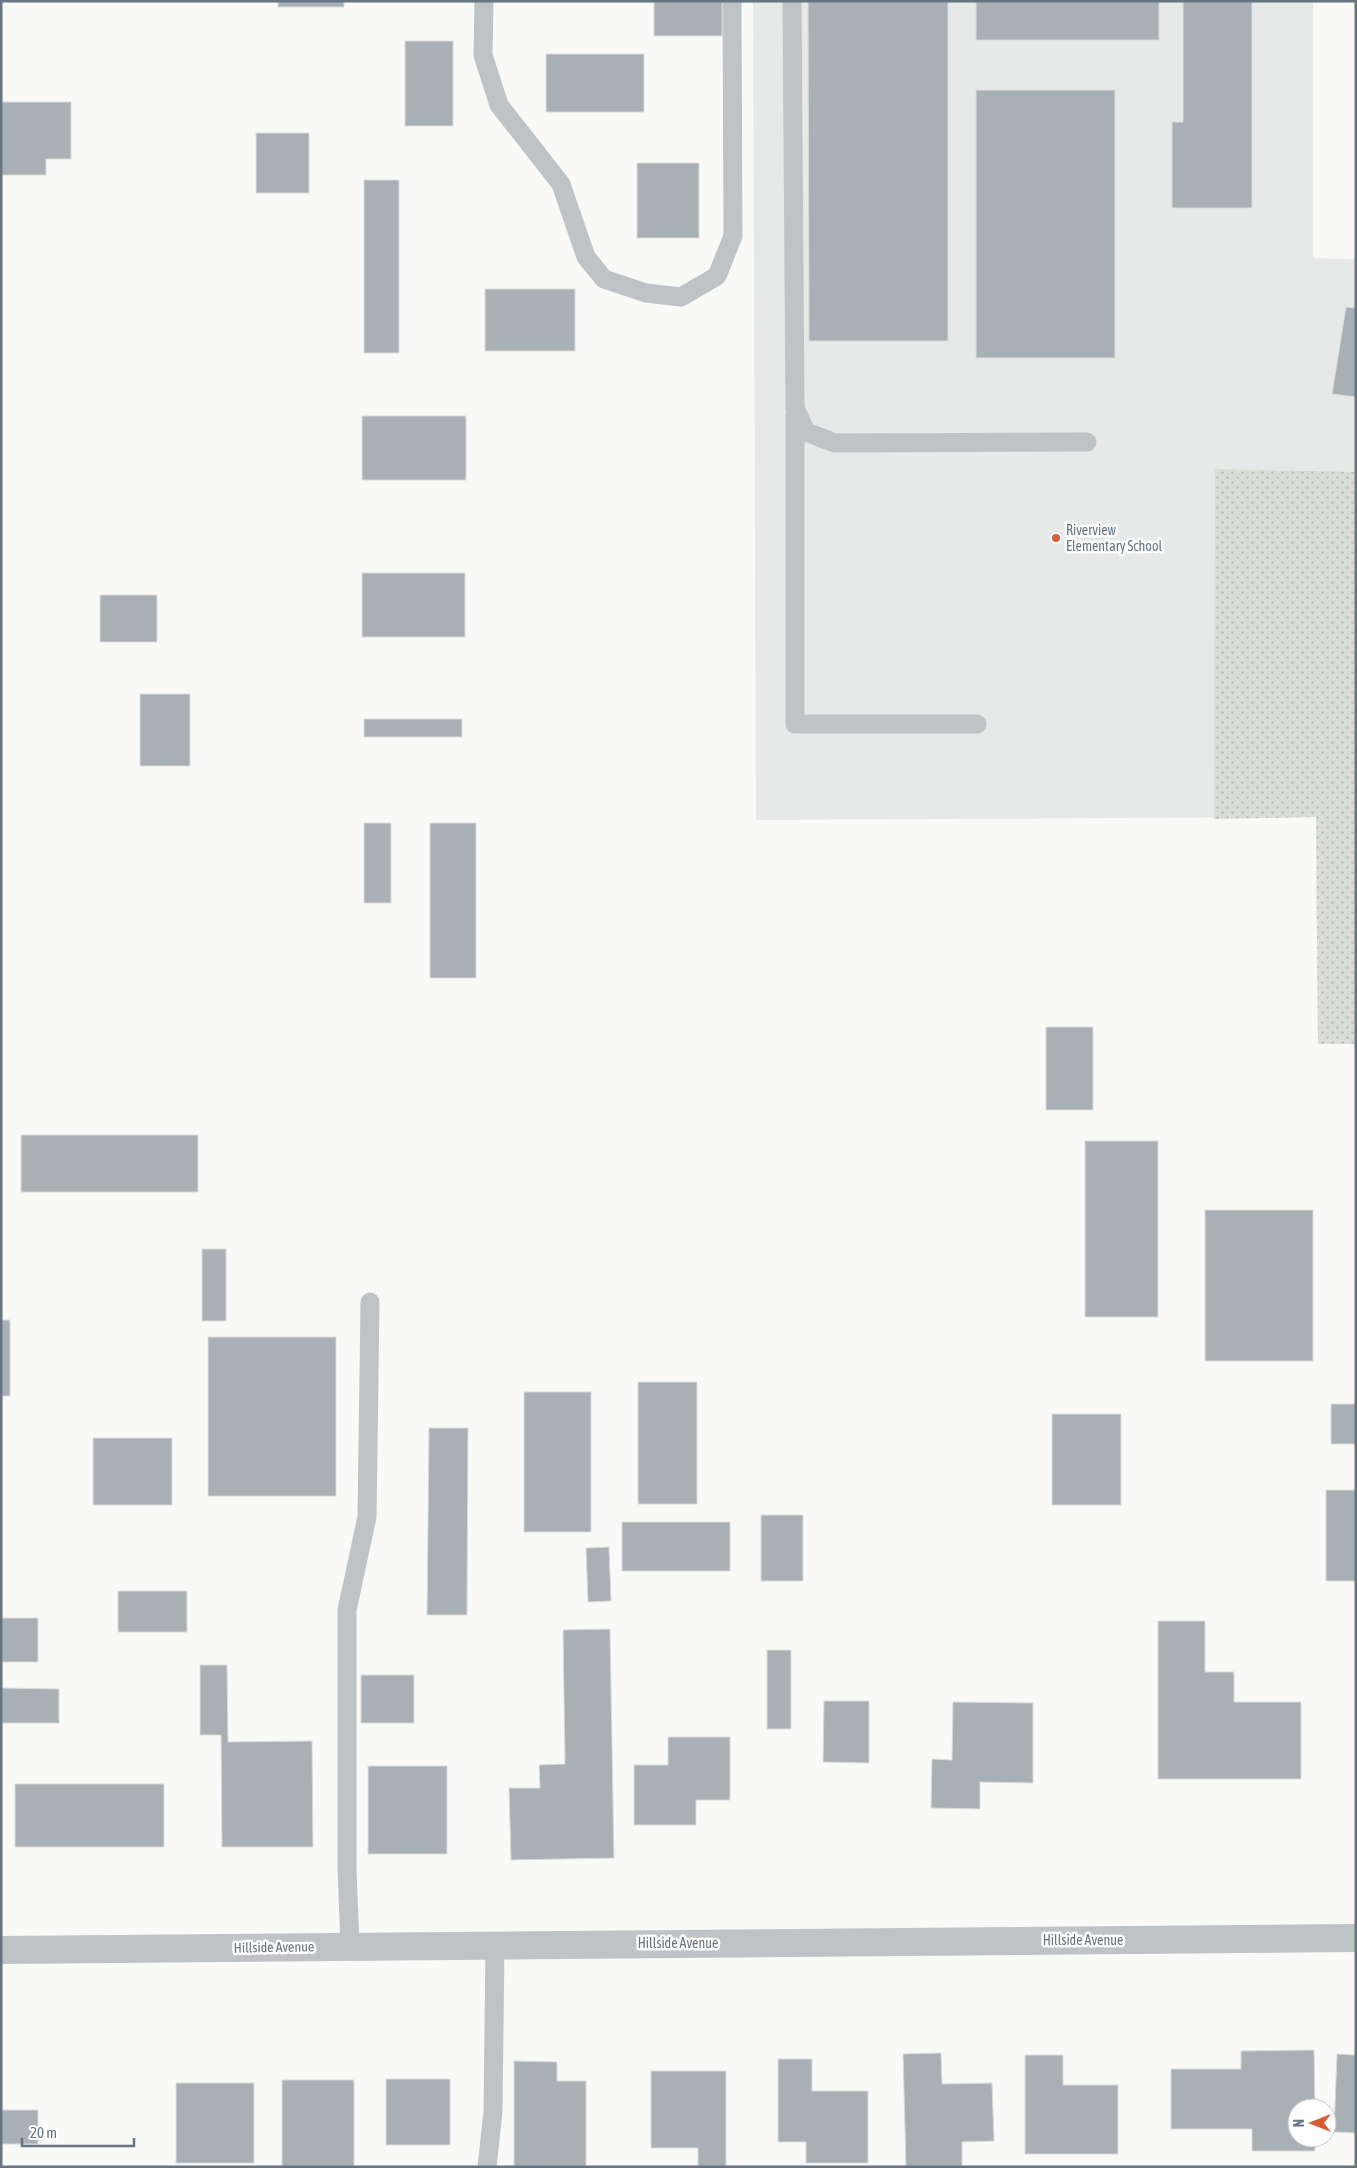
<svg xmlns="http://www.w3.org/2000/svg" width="1357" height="2168" font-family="'Asap Condensed',sans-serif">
  <defs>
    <pattern id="grass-dots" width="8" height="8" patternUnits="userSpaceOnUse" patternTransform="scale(1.25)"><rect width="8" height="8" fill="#d9ddd6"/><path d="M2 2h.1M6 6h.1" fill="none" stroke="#b4b8b3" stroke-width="1.8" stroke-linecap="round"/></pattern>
  </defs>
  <rect width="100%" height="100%" fill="#f9f9f7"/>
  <path fill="#e7e8e8" d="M753,1H1313V258L1356,259V1044H1318L1316,817L756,820Z"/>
  <path fill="url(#grass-dots)" d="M1215,469L1356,472V1044H1318L1316,817L1214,819Z"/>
  <path fill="#a8b0b6" stroke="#dbdbd9" d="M278,1H344V7H278Z
    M654,1H722V36H654Z
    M808,1H948V341H809Z
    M976,1H1159V40H976Z
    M1183,1H1252V208H1172V122H1183Z
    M405,41H453V126H405Z
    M546,54H644V112H546Z
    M976,90H1115V358H976Z
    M1,102H71V159H46V175H1Z
    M256,133H309V193H256Z
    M637,163H699V238H637Z
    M364,180H399V353H364Z
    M485,289H575V351H485Z
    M1346,307L1356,308V397L1332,394Z
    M362,416H466V480H362Z
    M362,573H465V637H362Z
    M100,595H157V642H100Z
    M140,694H190V766H140Z
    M364,719H462V737H364Z
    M364,823H391V903H364Z
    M430,823H476V978H430Z
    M1046,1027H1093V1110H1046Z
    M21,1135H198V1192H21Z
    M1085,1141H1158V1317H1085Z
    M1205,1210H1313V1361H1205Z
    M202,1249H226V1321H202Z
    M1,1320H10V1396H1Z
    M208,1337H336V1496H208Z
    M638,1382H697V1504H638Z
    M524,1392H591V1532H524Z
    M1331,1404H1356V1444H1331Z
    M1052,1414H1121V1505H1052Z
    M429,1428H468L467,1615H427Z
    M93,1438H172V1505H93Z
    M1326,1490H1356V1581H1326Z
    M761,1515H803V1581H761Z
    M622,1522H730V1571H622Z
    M609,1547L611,1601L588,1602L586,1548Z
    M118,1591H187V1632H118Z
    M1,1618H38V1662H1Z
    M1158,1621H1205V1672H1234V1702H1301V1779H1158Z
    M610,1629L614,1858L511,1860L509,1788H540L539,1765L565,1764L563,1630Z
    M767,1650H791V1729H767Z
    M200,1665H227L228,1742L312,1741L313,1847H222L221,1735H200Z
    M361,1675H414V1723H361Z
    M1,1688L59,1689V1723H1Z
    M824,1701H869V1763L823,1762Z
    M953,1702L1033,1703V1783L980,1782V1809L931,1808L932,1759L952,1760Z
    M668,1737H730V1800H696V1825H634V1765H668Z
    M368,1766H447V1854H368Z
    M15,1784H164V1847H15Z
    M1314,2050L1315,2108H1297V2138H1315V2151H1252V2129H1171V2069H1241V2051Z
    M941,2053L942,2084L992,2083L994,2141L962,2142V2167H906L903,2054Z
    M1337,2054L1356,2055V2133L1334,2132Z
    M1025,2055H1063V2085H1118V2154H1025Z
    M778,2059H812V2091H868V2163H806V2142H778Z
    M514,2061L557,2062V2081H586V2167H514Z
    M651,2071H726V2167H698V2148H651Z
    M386,2079H450V2145H386Z
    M282,2080H354V2167H282Z
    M176,2083H254V2163H176Z
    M1,2110H38V2144H1Z"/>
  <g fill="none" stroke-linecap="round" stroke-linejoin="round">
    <path stroke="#bec3c6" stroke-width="19" d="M484,1L483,55L499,105L561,184L586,257L604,279L646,293L681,297L717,276L733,236L732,1
      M792,1L795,408L806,432L835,443L1087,442
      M795,414V724H977
      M350,1946L347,1869V1610L367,1517L370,1302
      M487,2167L493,2112L495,1945"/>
    <path stroke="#bec3c6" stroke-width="28" d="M1,1950L1356,1938"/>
  </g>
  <circle fill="#d95b36" stroke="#fff" stroke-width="2" cx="1056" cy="538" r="5"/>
  <g text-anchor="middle" stroke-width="5" stroke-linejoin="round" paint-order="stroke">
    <g font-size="14" fill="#667580" stroke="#fff" text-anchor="start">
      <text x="1066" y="535">Riverview<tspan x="1066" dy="16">Elementary School</tspan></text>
    </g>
    <g font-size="14" fill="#667580" stroke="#fff">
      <text x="1083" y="1945">Hillside Avenue</text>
      <text x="678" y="1948">Hillside Avenue</text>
      <text transform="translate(274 1947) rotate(-1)" y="5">Hillside Avenue</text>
    </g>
  </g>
  <rect width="1357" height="2168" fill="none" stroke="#667580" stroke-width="5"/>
  <g transform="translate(1312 2123) rotate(270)"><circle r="24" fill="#ffffff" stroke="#c2c8cc"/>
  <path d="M0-4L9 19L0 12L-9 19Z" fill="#d95b36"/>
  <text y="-8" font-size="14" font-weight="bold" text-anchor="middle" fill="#667580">N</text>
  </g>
  <path d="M22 2138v8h112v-8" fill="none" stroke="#667580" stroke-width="2.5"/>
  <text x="30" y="2138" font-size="15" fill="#667580" stroke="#ffffff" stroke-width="4" paint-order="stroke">20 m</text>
</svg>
